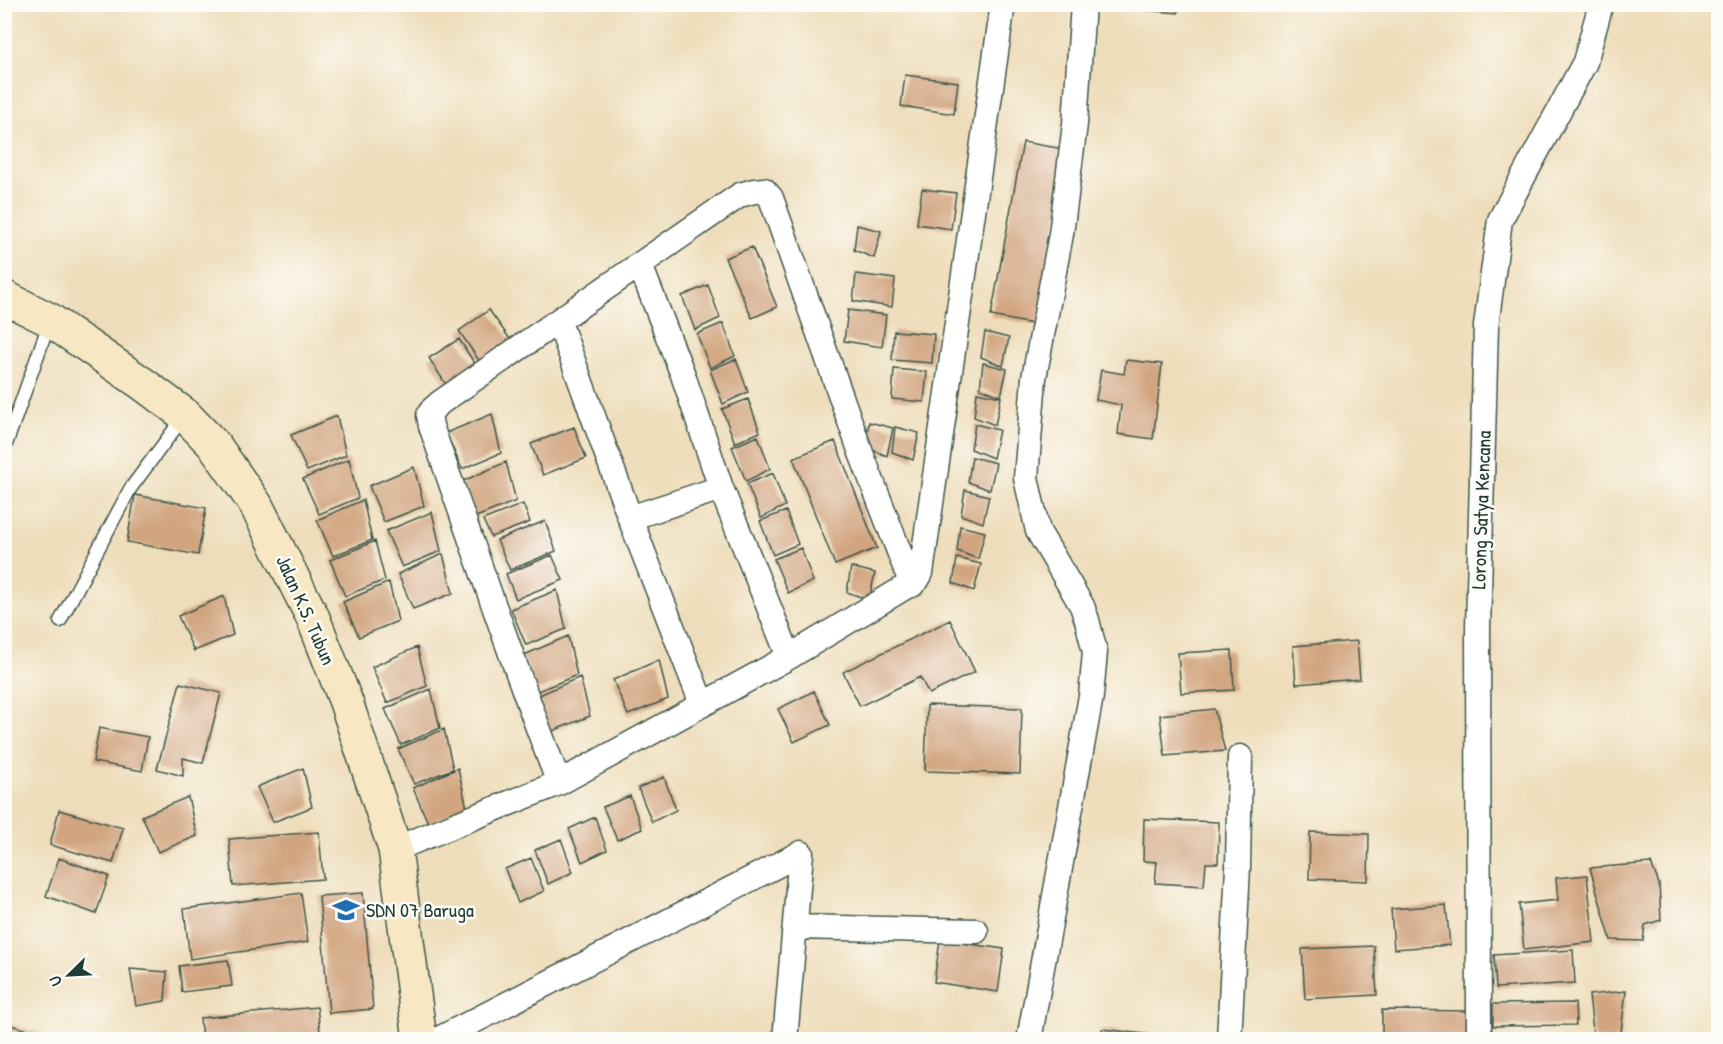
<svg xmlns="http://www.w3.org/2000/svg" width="1723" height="1044" font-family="'Patrick Hand',sans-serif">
  <rect width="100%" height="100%" fill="#fdfcf7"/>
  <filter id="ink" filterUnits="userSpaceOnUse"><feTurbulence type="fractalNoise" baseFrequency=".0167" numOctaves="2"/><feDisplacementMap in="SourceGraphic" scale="12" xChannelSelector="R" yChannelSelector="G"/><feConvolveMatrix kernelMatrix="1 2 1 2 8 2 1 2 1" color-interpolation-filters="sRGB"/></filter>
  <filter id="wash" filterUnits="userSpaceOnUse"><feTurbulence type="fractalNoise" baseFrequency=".008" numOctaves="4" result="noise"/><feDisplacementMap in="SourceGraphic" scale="24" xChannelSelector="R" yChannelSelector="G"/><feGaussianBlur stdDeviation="1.35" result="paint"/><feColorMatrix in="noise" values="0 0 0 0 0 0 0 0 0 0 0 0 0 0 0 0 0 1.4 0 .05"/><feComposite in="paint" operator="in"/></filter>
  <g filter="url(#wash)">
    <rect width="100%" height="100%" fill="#eeddba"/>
    <g id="blocks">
      <path fill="#d1a580" d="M1121,4H1179L1178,13L1121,8Z
        M905,75L958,82L954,114L901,106Z
        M1023,142L1070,150L1038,325L991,316Z
        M922,189L956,193L951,229L917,224Z
        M857,225L881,231L874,258L854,250Z
        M752,247L777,307L752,318L725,258Z
        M856,274L895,279L892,307L853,301Z
        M708,285L720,318L695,330L682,296Z
        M489,310L513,343L482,365L459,331Z
        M848,310L886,315L882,347L844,341Z
        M723,323L735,356L710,368L697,334Z
        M894,331L934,334L932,363L892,360Z
        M985,332L1009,338L1003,366L981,357Z
        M459,339L480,372L450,391L429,358Z
        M736,359L748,392L723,404L710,370Z
        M1126,360L1162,364L1153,439L1118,434L1121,405L1096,400L1101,370L1124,374Z
        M983,363L1007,369L1001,396L980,388Z
        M894,369L927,372L924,402L892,399Z
        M977,392L1001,397L995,425L974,417Z
        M748,399L760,432L735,443L722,409Z
        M492,414L501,453L462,469L446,433Z
        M337,416L346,455L307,471L291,435Z
        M869,422L893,428L887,456L865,447Z
        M975,424L999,430L993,458L971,449Z
        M574,427L586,458L543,475L531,444Z
        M895,427L919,433L913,460L892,452Z
        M758,436L770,469L746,481L732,447Z
        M835,441L877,548L835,565L793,458Z
        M972,457L996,463L990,490L968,482Z
        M349,459L358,498L319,514L303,479Z
        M506,462L516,501L476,517L461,482Z
        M414,467L424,506L384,522L369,486Z
        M773,473L785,506L761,518L747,484Z
        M965,490L989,496L983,523L961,515Z
        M135,495L206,508L198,555L127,542Z
        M363,500L372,540L333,556L317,520Z
        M523,504L530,522L491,537L483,520Z
        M786,511L798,544L773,555L760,521Z
        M432,512L441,551L402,567L386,531Z
        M545,521L556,551L510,570L497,540Z
        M960,526L985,532L978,559L957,551Z
        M375,541L385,580L345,596L330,560Z
        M801,548L813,581L788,593L774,559Z
        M443,554L453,593L413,609L398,574Z
        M552,555L563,580L516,599L506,574Z
        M957,558L981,564L974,591L953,583Z
        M851,567L875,573L869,600L847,592Z
        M389,582L398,621L359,637L343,602Z
        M557,590L566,629L526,645L511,609Z
        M224,596L233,635L194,651L178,616Z
        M950,620L975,672L929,694L920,677L860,706L843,672Z
        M568,636L577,675L538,691L522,656Z
        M1357,641L1360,679L1296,684L1293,646Z
        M417,647L427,686L387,703L372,667Z
        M1232,650L1234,690L1181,693L1178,653Z
        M659,660L668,699L628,715L613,680Z
        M580,677L590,716L550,732L535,697Z
        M180,683L221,693L203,763L183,758V776L157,769Z
        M431,689L440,728L401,745L385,709Z
        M814,691L830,725L794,742L778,709Z
        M927,705L1022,708L1020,774L925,771Z
        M1214,709L1225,751L1165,756L1160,715Z
        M99,728L148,737L142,771L93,762Z
        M444,729L453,769L414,784L398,749Z
        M303,768L312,807L273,822L257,787Z
        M458,768L467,808L428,823L413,788Z
        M664,777L676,810L652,822L638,788Z
        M630,796L642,829L617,840L603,807Z
        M188,797L197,836L158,852L142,816Z
        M59,810L123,828L113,863L50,845Z
        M595,817L607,850L582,862L569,829Z
        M1144,819L1219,822L1218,863H1206L1204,886L1155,883L1157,862L1143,861Z
        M319,832L323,879L233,886L229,839Z
        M1310,832L1369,834L1368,881L1309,879Z
        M561,839L573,872L548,884L535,850Z
        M59,858L109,876L96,914L46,896Z
        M531,858L544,891L518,903L505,869Z
        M1651,863L1659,884L1661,920L1645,925L1643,941L1611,940L1590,868Z
        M1587,875L1594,942L1524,950L1519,904L1558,900L1556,878Z
        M301,893L308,942L190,959L184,909Z
        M363,893L373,1009L329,1013L319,896Z
        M1446,905L1450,945L1394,949L1391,909Z
        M940,940L1004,949L998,992L934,982Z
        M1374,946L1377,995L1305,999L1302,949Z
        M1573,950L1575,983L1496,988L1494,955Z
        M228,960L232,986L182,992L179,966Z
        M130,969L167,972L165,1001L136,1006Z
        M1626,991L1620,1040L1594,1039L1589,995Z
        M1575,1003L1576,1025L1493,1026V1004Z
        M317,1007L321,1040H202L200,1018Z
        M1382,1010L1473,1011L1472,1040H1382Z
        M7,1024L60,1039V1040H4Z
        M1102,1029L1152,1035L1151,1040H1101Z
        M1337,1035V1040H1301V1037Z"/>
    </g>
  </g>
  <g filter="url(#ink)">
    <use href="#blocks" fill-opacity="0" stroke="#3e5548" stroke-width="1.5"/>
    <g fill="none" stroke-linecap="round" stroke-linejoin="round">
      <g stroke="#3e5548" stroke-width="15">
        <path id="lane" d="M4,450L50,321
          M60,621L130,489L185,415"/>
      </g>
      <g stroke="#3e5548" stroke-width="27">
        <path id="street" d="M640,265L683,375L721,488L789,657
          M559,322L630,518L702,704
          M630,518L721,488
          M559,783C513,665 473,545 431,426L429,415L433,409L441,402L740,195L754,191L764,190L771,198L861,453L912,585
          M395,849L559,783L789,657L917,580L921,573L1003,4
          M795,927L976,931
          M437,1040L801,853L785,1040
          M1029,1040L1091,696L1095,652L1087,620L1082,606L1038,531L1026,478L1034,378L1061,234L1075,124L1083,4
          M1229,1040L1238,867L1240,757
          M1479,1040L1478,629L1486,326L1500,220L1585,62L1601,4"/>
      </g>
      <g stroke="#3e5548" stroke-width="36">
        <path id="secondary" d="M4,297L50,320L143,384L185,415L215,446L256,505L313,618L346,702L395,849L420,1040"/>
      </g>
      <use href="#lane" stroke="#fff" stroke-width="12"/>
      <use href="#street" stroke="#fff" stroke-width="24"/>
      <use href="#secondary" stroke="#f7e8c3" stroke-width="33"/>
    </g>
  </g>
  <defs>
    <g id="school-bare" transform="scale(2.07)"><path d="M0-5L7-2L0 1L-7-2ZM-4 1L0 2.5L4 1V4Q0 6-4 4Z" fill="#1f6fb2" stroke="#fdfcf7" stroke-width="2.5" paint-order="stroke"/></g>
  </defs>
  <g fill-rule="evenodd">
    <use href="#school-bare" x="346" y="910"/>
  </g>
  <g text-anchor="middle" stroke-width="5" stroke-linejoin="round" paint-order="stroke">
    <g font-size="20" fill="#1f3d34" stroke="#fdfcf7">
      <text transform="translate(1481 510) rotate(-88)" y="7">Lorong Satya Kencana</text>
      <text transform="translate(306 610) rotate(66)" y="7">Jalan K.S. Tubun</text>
    </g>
    <g font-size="20" fill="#1f3d34" stroke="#fdfcf7" text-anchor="start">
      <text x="366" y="917">SDN 07 Baruga</text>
    </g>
  </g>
  <rect width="1723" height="1044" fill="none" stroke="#fdfcf7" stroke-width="24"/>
  <g transform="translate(69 975) rotate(246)" stroke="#fdfcf7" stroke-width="4.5" paint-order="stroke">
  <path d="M0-4.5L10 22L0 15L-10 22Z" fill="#1f3d34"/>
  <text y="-9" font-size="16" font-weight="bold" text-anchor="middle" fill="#1f3d34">U</text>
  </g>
</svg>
